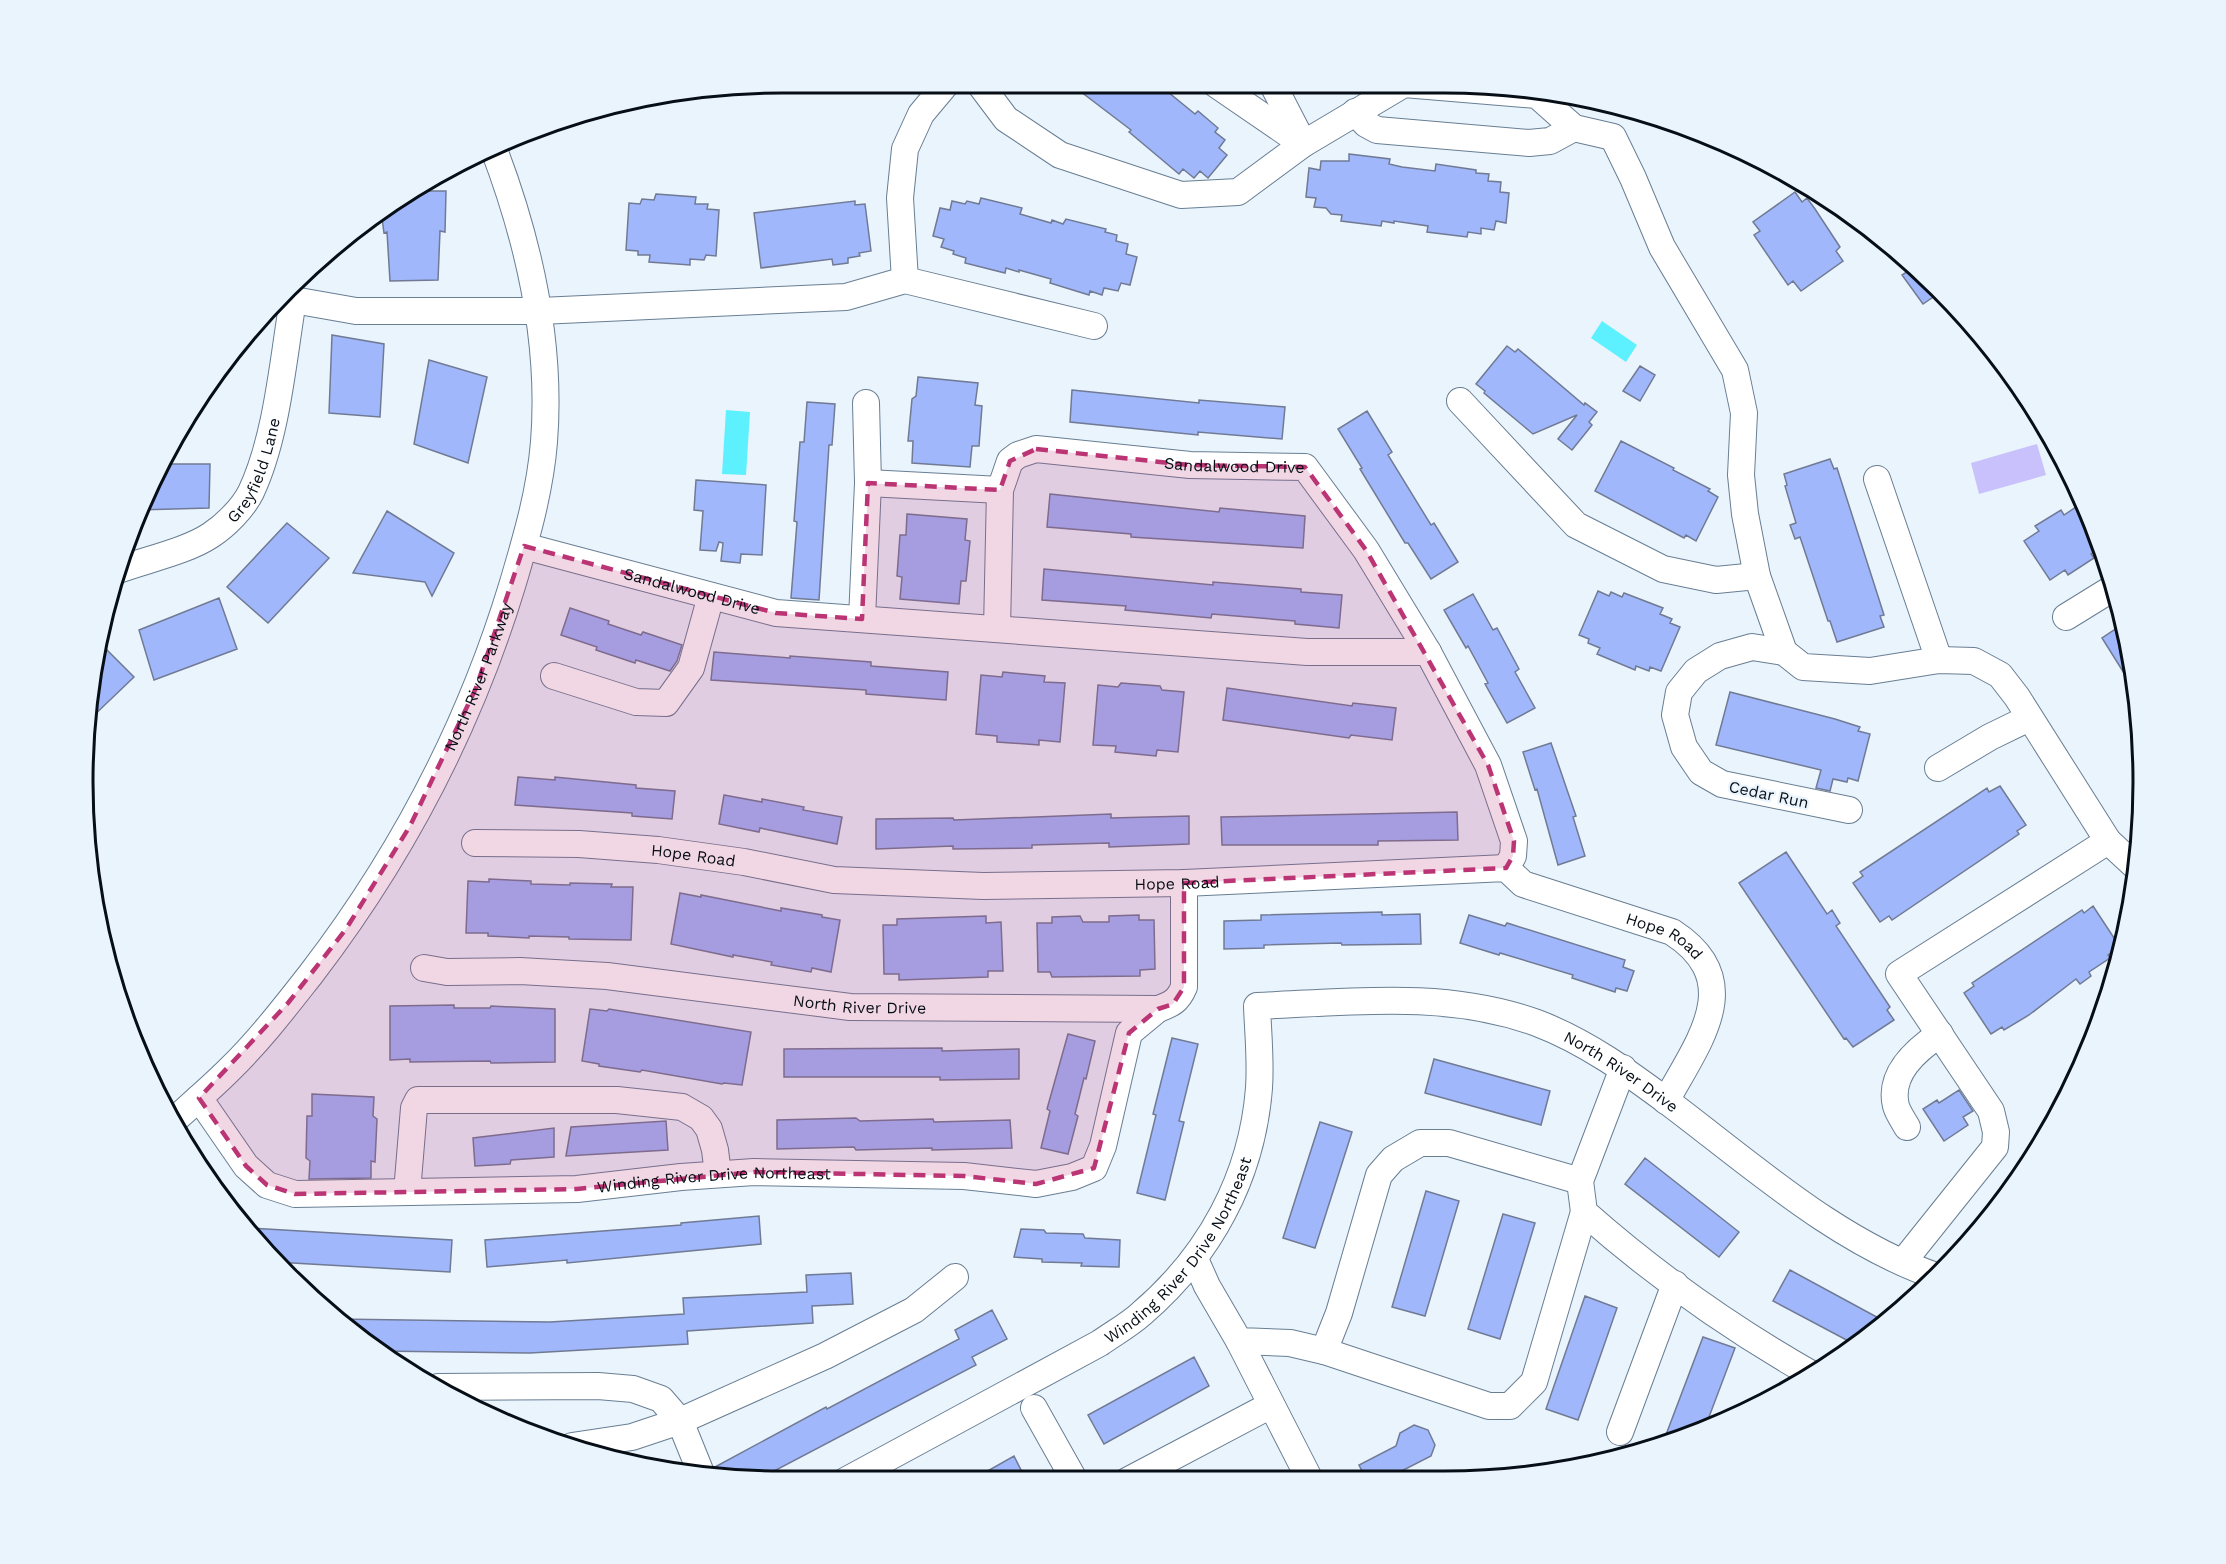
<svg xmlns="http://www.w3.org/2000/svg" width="2226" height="1564" font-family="'Work Sans',sans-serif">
  <rect width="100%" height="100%" fill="#eaf4fd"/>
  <path fill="#c8c1fb" d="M2037,444L2046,475L1979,494L1971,463Z"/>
  <path fill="#5df0fe" d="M1602,321L1637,345L1626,362L1591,338Z
    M726,410L750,412L746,475L722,474Z"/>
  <path fill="#a0b8fb" stroke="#707a94" stroke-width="1.5" d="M1068,82H1152L1161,90L1163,88L1195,114L1198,111L1218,128L1215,132L1225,140L1219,148L1227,155L1208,178L1200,171L1194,178L1183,169L1179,174L1129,132L1131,130Z
    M1349,154L1390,159L1389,164L1402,167L1435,171L1436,164L1476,170V173L1489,174L1488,181L1501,182L1500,192L1509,193L1506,223L1496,221L1494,230L1481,228V234L1468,232L1467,237L1427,232L1428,226L1394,221V223L1382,221L1381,226L1341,221L1342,215L1331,214L1326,208L1314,207L1316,198L1306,197L1309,168L1320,170L1321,161H1349Z
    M410,191H446L445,232L440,231L438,280L390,281L387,232L384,233L381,211L394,200Z
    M1795,192L1802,202L1807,198L1815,209L1840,247L1836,251L1843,261L1801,291L1793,281L1788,285L1754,235L1760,231L1753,222Z
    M656,194L696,197L695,204H708L707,209L719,210L716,256L706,255L704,260L690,259V265L649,262L650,255H638V251L626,250L629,203L640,204L642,199L654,200Z
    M981,198L1022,208L1020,214L1051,223L1052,220L1063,224L1066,219L1106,229L1105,232L1117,235L1116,241L1128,244L1126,254L1137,257L1130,285L1121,283L1118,291L1104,288L1102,295L1090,291L1089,295L1050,283L1051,279L1019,270V272L1006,268L1005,273L965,263L966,258L953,254L954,251L941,247L944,239L933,236L940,208L950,210L952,201L965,204L967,201L979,204Z
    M855,201V205L865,204L871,251L859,253L860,256L848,258V263L833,265L832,259L761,268L754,213Z
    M1913,268L1942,291L1923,304L1902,275Z
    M332,335L384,344L380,417L329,413Z
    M1507,346L1515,352L1518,349L1584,405L1585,403L1597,412L1589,422L1592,425L1572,450L1558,439L1577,415L1533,434L1484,393L1485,391L1476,384Z
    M429,360L487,377L468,463L414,444Z
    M1640,366L1655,375L1640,401L1623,391Z
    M918,377L978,383L975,405L982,406L979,446H972L970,467L912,463L913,441H908L912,399L916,396Z
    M1072,390L1199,403V400L1285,407L1282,439L1198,432V435L1070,422Z
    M807,402L835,404L832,445H829L819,600L791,598L797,522L794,521L800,442H804Z
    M1367,411L1392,452L1388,455L1431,525L1434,523L1458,562L1431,579L1408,543H1405L1360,469L1362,468L1338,429Z
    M1621,441L1674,468L1673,470L1710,489L1708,491L1718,497L1696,541L1686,535L1684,538L1595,491Z
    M1830,459L1834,469L1837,468L1884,615L1880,616L1884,627L1837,642L1830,621H1828L1800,537L1795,539L1790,525L1796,523L1785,486L1787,485L1784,474Z
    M161,464H210L209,508L138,510Z
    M696,480L766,485L762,555L741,554L740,563L721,561L723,543L719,542L716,551L700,550L703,511L694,510Z
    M1050,494L1219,512L1220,508L1305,516L1303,548L1131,537V534L1047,527Z
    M2079,505L2083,512L2087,509L2090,515L2100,548L2091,554L2094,558L2068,575L2065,570L2050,580L2024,541L2039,531L2035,526L2061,510L2064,515Z
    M387,511L454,553L432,596L425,582L353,573Z
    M907,514L967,519L965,540L970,541L966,581H961L959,604L900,599L902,577L897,576L900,535H906Z
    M287,523L329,558L268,623L227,587Z
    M1044,569L1213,585V582L1301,589V592L1342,595L1339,628L1295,624V621L1212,614L1211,618L1125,610L1126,606L1042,600Z
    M1598,591L1609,596L1611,592L1622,597L1624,593L1663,608L1660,614L1672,619L1670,623L1680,627L1661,671L1650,667L1649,671L1636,666L1635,670L1597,654L1600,648L1588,643L1589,639L1579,635Z
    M1473,594L1493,630L1497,628L1519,669L1515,672L1535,708L1507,723L1485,684L1488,683L1468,646L1466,648L1444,610Z
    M219,598L237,649L154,680L139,630Z
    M570,608L609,621L608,624L641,635L643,632L682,645L677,661L670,671L636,660L635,663L596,650L597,647L561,635Z
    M2123,624L2130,646L2134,689L2102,638Z
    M101,644L134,677L86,723L88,691Z
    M714,652L790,658V656L871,662V666L948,672L946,700L866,694V690L711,680Z
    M1003,672L1045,676L1044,682L1065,683L1060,742L1039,740V745L997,742V736L976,734L981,675L1002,677Z
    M1121,683L1160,686L1162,690L1184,692L1178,752L1157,750L1156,756L1115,752L1116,746L1093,745L1098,685L1118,687Z
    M1227,688L1352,706L1353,703L1396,708L1392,740L1351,735L1349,738L1223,720Z
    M1730,692L1835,719L1860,727L1858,731L1870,734L1858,781L1848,778L1847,782L1833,779L1830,791L1816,788L1821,770L1716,745Z
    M1551,743L1576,816L1573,817L1585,856L1558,865L1537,789L1535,790L1523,752Z
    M518,777L555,780V777L636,785V788L675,791L672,819L632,816V813L515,805Z
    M2000,786L2026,825L2017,831L2019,834L1892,920L1889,916L1880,922L1853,883L1863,876L1860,872L1987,788L1989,792Z
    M724,795L762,802V799L804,807L803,810L842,817L837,844L760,828L759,832L719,824Z
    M1457,812L1458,840L1378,841V845H1222L1221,817Z
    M1111,814V818L1189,816V844L1109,847V843L1032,845V848L953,849V846L876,849V819L953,818L954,820Z
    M1786,852L1827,914L1832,910L1840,923L1836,926L1890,1007L1887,1010L1894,1020L1853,1047L1846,1038L1844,1039L1739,883Z
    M489,879L531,881V884L570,885V883L612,884L611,887H633L631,940L569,939V937L529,936V938L488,936V933H466L468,881L489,882Z
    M680,893L701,897V895L781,911V908L822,915V917L840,920L831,972L812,968L811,972L771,965L772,962L733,955V957L671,944Z
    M2093,906L2120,947L2108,955L2110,958L2089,972L2091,976L2080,984L2076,979L2029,1015L2004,1030L2002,1027L1991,1034L1964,993L1974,986L1972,983L2082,910L2084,913Z
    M1382,912V915L1420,914L1421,944L1342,945L1341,943L1264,945V948L1224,949V921L1261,920V915Z
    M1139,915V920H1154L1155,969L1140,970V976L1052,977L1050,972H1038L1037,923H1052V917L1080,916L1083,922H1109V916Z
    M1469,915L1505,926L1507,923L1625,960L1623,967L1634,971L1627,991L1616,988L1615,992L1572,978L1573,975L1500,953L1499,955L1460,943Z
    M986,916V923L1001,922L1003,971H988V977L899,980V974H884L883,925H897V919Z
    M454,1005V1008H490L491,1006L555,1009V1062L491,1063L490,1061L410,1062V1059L390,1060V1006Z
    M590,1009L607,1011L609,1009L751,1032L742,1085L724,1083L722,1084L642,1070L640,1072L599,1066V1064L582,1061Z
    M1068,1034L1095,1041L1086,1079L1084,1078L1075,1114L1078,1116L1068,1154L1041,1148L1050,1111L1047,1109Z
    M1172,1038L1198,1044L1179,1121L1184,1122L1165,1200L1137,1193L1156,1115L1153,1114Z
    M942,1048V1051L1019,1049V1079L940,1080V1077H784V1049Z
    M1434,1059L1550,1091L1541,1125L1425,1093Z
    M1959,1090L1973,1111L1963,1117L1968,1125L1944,1141L1923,1109L1937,1100L1939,1103Z
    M312,1094L374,1097L373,1116L377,1119L375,1162L371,1161V1178L309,1179L310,1161L306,1158L307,1116H312Z
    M856,1118L860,1121L933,1119L934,1122L1010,1120L1012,1148L932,1150V1148L856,1150L854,1147L777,1149V1120Z
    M666,1121L668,1150L566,1156L571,1127Z
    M1320,1122L1352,1132L1315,1248L1283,1238Z
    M554,1128V1157L511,1160L510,1164L475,1166L473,1138Z
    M1645,1158L1739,1232L1719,1257L1625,1184Z
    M1426,1191L1459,1201L1425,1316L1392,1307Z
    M1503,1214L1535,1223L1500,1339L1468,1329Z
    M759,1216L761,1244L567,1263V1260L487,1267L485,1240L681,1225V1223Z
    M248,1228L452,1240L450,1272L275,1262Z
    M1021,1229L1044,1230L1046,1233L1083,1234L1085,1238L1120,1240L1119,1267L1081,1266L1082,1263L1042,1262V1259L1014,1257Z
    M1790,1270L1884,1321L1856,1345L1773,1301Z
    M851,1273L853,1304L812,1306L813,1323L687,1331L688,1344L530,1353L378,1351L339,1319L550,1322L684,1314L683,1298L807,1292L806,1275Z
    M1585,1296L1617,1308L1578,1420L1546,1409Z
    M992,1310L1007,1339L972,1357L976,1365L759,1479L716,1475L715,1467L826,1407L827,1409L959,1339L955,1330Z
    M1703,1337L1735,1348L1706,1425L1664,1440Z
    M1194,1357L1209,1386L1104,1444L1088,1415Z
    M1414,1425L1428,1430L1435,1445L1431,1456L1382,1481H1367L1359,1465L1396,1446L1400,1433Z
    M1014,1456L1027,1482H968Z"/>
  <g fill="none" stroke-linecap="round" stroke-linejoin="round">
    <g stroke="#687e93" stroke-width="28">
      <g id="minor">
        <path d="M979,83L1006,119L1060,155L1181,195L1238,192L1303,144L1404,84L1537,95L1574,128L1613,137L1633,178L1662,247L1735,370L1744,413L1741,475L1745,514L1757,576L1784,652"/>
        <path d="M1214,83L1303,144"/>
        <path d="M1272,83L1302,141"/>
        <path d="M1355,112L1366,124L1377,130L1529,143L1550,141L1574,128"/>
        <path d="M905,280L900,198L905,149L921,114L947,83"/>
        <path d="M282,298L356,311H540L846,297L905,280L1094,326"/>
        <path d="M1460,401L1576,525L1663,569L1716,580L1757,576"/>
        <path d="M1877,479L1939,660"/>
        <path d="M868,483L1000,490"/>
        <path id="s1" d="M524,546L776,613L1307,652H1428"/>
        <path id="s2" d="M121,569C149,559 187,551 211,535C226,525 243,508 251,492C277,437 283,360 293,300"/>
        <path d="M2066,617L2113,588"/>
        <path d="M862,619L868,483L866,403"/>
        <path id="s3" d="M997,629L1000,490L1010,461L1018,455L1036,449L1190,465L1305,467L1366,550L1428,652L1488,765L1514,841L1513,856L1506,868"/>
        <path d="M554,676L636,702L666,703L691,668L711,596"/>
        <path d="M1938,768L1990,737L2029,718"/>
        <path d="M1849,810L1722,784L1701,772L1684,747L1675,715L1679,692L1696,671L1720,656L1752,647L1784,652L1803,667L1870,671L1939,660L1974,661L2000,675L2017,697L2108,841L2135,866"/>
        <path id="s4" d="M475,843L579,844L658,850L744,862L834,880L983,886L1184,883L1506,868L1523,884L1672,932C1748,981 1698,1042 1666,1101"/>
        <path id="s5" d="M424,968L447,972L520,971L607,976L850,1007L1158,1009C1172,1004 1178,1001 1184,987V883"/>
        <path d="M1623,1068L1580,1181L1584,1212C1654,1274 1732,1329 1813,1375"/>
        <path id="s6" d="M199,1098L246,1166L267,1185L295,1194L577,1189L681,1177L754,1172L964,1176L1036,1184L1072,1177L1094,1168L1103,1146L1129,1033L1158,1009"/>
        <path id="s7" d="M172,1122C191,1105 211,1088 229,1070C259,1041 285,1007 311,974C400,858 469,727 512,586C526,539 540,492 544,442C552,341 529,241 493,147"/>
        <path d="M1907,1127C1903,1120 1898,1113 1896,1106C1888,1074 1916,1050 1940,1034"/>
        <path d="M407,1192L414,1108L418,1100H617L682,1107L701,1118L709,1129L715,1150L718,1174"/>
        <path d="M1195,1259L1207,1286L1239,1341L1290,1343L1324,1351L1339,1313L1379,1175L1393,1159L1420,1143H1449L1580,1181"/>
        <path d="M1903,1262L1995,1147L1996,1132L1991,1111L1899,974L2108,841"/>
        <path d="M1239,1341L1309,1478"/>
        <path d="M1324,1351L1489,1406H1510L1534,1382L1584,1212"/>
        <path d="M438,1387L598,1386L633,1389L661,1399L680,1421L701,1473"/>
        <path d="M1034,1408L1075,1481"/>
        <path d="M1620,1432L1675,1284"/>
        <path d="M572,1446L632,1437L680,1421L825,1356L914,1310L955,1277"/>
        <path id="s8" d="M845,1481L1100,1343C1114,1333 1129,1325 1141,1314C1209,1256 1252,1178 1259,1088C1261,1061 1258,1033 1257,1006C1351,1002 1446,990 1537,1023C1587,1042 1629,1073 1672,1105C1754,1167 1840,1244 1939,1277"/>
        <path d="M1127,1481L1271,1405"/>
      </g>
    </g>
    <use href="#minor" stroke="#fff" stroke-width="26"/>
  </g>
  <path fill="#bb3474" fill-opacity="0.2" stroke="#bb3474" stroke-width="4.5" stroke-dasharray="12 8" stroke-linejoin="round" d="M1036,449L1190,465L1305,467L1366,550L1488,765L1514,841L1513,856L1506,868L1184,883V987L1173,1004L1158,1009L1129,1033L1094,1168L1036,1184L964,1176L754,1172L577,1189L295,1194L267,1185L246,1166L199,1098L288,1003L346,929L410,826L476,688L524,546L776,613L862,619L868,483L1000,490L1010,461Z"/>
  <g text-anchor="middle" stroke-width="4.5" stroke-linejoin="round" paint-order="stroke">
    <g font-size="16" fill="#070e16" stroke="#eaf4fd">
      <text dy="6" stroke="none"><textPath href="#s3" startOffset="398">Sandalwood Drive</textPath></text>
      <text dy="6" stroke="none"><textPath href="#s2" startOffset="177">Greyfield Lane</textPath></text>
      <text dy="6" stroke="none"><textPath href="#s1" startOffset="174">Sandalwood Drive</textPath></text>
      <text dy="6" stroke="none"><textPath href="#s7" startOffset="546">North River Parkway</textPath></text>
      <text transform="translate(1769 794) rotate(12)" y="6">Cedar Run</text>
      <text dy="6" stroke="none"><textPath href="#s4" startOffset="219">Hope Road</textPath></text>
      <text dy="6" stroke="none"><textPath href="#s4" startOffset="705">Hope Road</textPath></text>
      <text dy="6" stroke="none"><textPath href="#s4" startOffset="1209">Hope Road</textPath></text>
      <text dy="6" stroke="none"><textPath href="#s5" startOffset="438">North River Drive</textPath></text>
      <text dy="6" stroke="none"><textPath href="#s8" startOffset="1064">North River Drive</textPath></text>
      <text dy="6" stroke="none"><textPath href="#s6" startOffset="560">Winding River Drive Northeast</textPath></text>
      <text dy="6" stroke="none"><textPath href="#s8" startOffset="414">Winding River Drive Northeast</textPath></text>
    </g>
  </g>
  <path d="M0 0H2226V1564H0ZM782 93H1444A689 689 0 0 1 2133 782V782A689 689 0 0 1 1444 1471H782A689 689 0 0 1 93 782V782A689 689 0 0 1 782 93Z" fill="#eaf4fd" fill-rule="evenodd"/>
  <path fill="none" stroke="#070e16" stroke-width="3" d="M782 93H1444A689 689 0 0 1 2133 782V782A689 689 0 0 1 1444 1471H782A689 689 0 0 1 93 782V782A689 689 0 0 1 782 93Z"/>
</svg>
